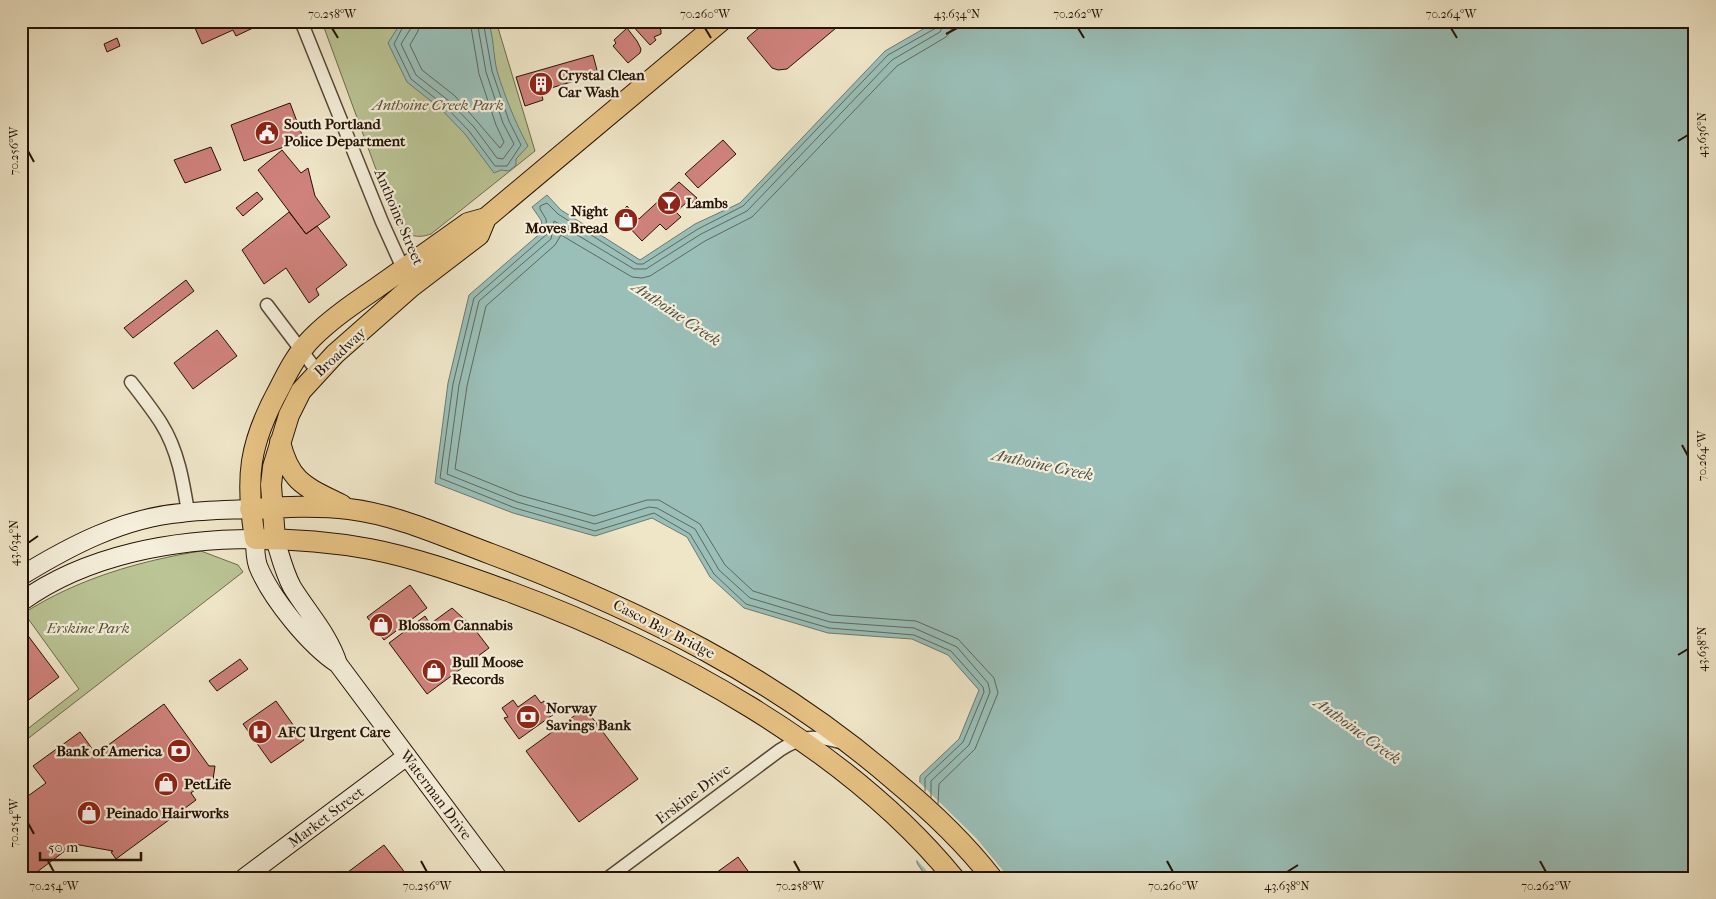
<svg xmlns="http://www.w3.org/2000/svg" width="1716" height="899" font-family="'IM FELL French Canon',serif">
  <rect width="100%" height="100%" fill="#efe6c8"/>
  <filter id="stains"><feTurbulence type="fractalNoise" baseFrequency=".004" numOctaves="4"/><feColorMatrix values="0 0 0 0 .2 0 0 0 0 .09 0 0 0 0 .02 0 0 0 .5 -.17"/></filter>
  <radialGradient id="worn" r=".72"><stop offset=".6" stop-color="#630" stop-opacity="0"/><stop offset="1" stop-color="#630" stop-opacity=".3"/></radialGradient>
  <path fill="#bac495" stroke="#6f6b4d" d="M496,21L535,151L431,234C417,239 406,236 396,224L322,22Z
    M201,551L238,565L243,572L21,744V734L79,689L24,613C77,579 139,561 201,551Z"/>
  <path fill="#9abfb8" stroke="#6b7a70" d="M402,21H488C494,37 493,54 497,71C505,97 515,122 528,146L516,159V165L509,171L501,170L494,173L465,134L441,109L407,82L388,43Z
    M937,21H1695V878H927L917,863L920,776L959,739L979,690L948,655L912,639L828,633L744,608L710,577L687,537L652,518L595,536L513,513L435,483L448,383L469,295L543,231L541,220L532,207L547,195L561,210L640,260L695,224L740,203L885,51Z"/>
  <path fill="#efe6c8" d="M917,780L977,839L1009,878H933L915,858Z"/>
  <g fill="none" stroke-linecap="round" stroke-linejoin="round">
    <path stroke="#5f685e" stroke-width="1" d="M406,21L394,44L411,79L445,106L469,131L495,166H507L521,145L509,121L492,71L483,21
      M412,21L411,28L401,44L416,75L449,101L474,127L497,158L503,159L514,144L503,123L486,72L477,21
      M420,21L418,31L410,45L422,70L455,96L500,148L504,142L496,125L479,74L470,21
      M925,791V778L963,742L984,692L983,687L951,651L914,635L829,628L746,604L714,574L690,534L654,513L595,531L515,508L440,478L453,384L474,298L547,234L546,219L540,209V206L547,203L558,214L637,264H643L698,229L743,206L888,55L936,28L938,21
      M931,797V781L969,745L990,692L988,683L957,647L914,628L830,622L750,598L719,570L695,529L657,508L649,507L595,524L517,502L447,474L459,385L479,301L551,239L554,221L634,269H646L701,234L747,211L892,60L940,32L945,21
      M938,804L939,784L975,749L998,693L994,678L958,639L916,621L831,615L753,591L725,565L700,524L659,500H647L594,516L519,495L455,469L467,386L486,306L555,245L561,235L632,277L642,278L650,276L705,241L752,217L897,66L946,37L951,31L952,21"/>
  </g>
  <path fill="#cf827c" stroke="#241205" d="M192,21H251L253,28L236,36L233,30L202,44Z
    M634,21H654L661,30V34L654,37L656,40L650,45L631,24Z
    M767,21H830L836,28L787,69L778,70L772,68L747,38Z
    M627,28L637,41L641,49L640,53L628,63L613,46L616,43L614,40Z
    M117,38L120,46L107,52L104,44Z
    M593,55L598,74L541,91L543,100L525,106L516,77Z
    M290,103L304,140L244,161L231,125Z
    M723,140L736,154L698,188L685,174Z
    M211,147L221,170L185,183L174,160Z
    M282,150L301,173L308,168L315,196L330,217L306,234L258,170Z
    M679,182L697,198L690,205L687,202L676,212L681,217L666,230L660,224L642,241L627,225L624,228L615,218L627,206L639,219Z
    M257,192L263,199L243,216L236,208Z
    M289,212L306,234L317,226L347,265L316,289L319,295L309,303L286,268L264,284L242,250Z
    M186,280L194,291L133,338L124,328Z
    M217,330L237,356L193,389L174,363Z
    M410,585L427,608L384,640L367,617Z
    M452,608L473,627L489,648L427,694L389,643L425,616L430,624Z
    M26,633L59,677L26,702L21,696V636Z
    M240,659L248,669L217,691L209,681Z
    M535,695L541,703L544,701L554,714L519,739L504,718L508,717L502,708L513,700L518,707Z
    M276,701L304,740L271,763L243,724Z
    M164,704L209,766H215L213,780L209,779L191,793L196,800L116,859L111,852L113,851L74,844L29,878H21V801L46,783L33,766L80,732L96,754Z
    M585,708L638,779L579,822L526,751Z
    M384,845L409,878H346L344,875Z
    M738,857L753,878H709Z"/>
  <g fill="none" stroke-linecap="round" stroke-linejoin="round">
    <g stroke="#574736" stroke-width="15">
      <path id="street" d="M301,21L382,222L406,275
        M267,305L317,371
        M131,382C141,395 152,409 161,423C178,450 183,481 188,512
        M608,878L780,750C802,736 814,735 840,742"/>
    </g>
    <g stroke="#241205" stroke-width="20">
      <path id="secondary" d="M275,539C280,555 284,572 292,587C308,613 329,635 338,664
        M21,576C70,546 123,518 181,513C204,510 227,510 250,509
        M21,602C87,554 176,539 255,539C255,547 255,557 258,566C271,598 309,645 338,664L498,878
        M244,878L407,756"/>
    </g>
    <g stroke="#241205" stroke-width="22">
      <path id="primary" d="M721,21L486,218L468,223C437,245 406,267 375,289C353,304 331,319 312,338C298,352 288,371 279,389C249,444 245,477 255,539C294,539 332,542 370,549C417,558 463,575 508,591C666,649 846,746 954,878
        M280,442C290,483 306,487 342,505
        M250,509C283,507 316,505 349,509C398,515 445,537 491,554C639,610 775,677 895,781C930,810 964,842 992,878
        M275,539L271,485L273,467L289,415L301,391L335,354L411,287L479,235L486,218"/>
    </g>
    <use href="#street" stroke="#f5efdb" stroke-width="12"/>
    <use href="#secondary" stroke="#f5efdb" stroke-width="18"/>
    <use href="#primary" stroke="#e8c384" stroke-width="20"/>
  </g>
  <path fill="none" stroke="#241205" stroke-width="2" d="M332,28L338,38M705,28L711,38M1078,28L1084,38M1451,28L1457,38M946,34L957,28M1678,141L1688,135M28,151L34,162M1682,445L1688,456M28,543L38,536M1678,655L1688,649M28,823L34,834M48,861L54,872M421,861L427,872M794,861L800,872M1167,861L1173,872M1540,861L1546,872M1287,872L1298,865"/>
  <defs>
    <g id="building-disc" transform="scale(1.25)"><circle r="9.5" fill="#8f2418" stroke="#f5efdb"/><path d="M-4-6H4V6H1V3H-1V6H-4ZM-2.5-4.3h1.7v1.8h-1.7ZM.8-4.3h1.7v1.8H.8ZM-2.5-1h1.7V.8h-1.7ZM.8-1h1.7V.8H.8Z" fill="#fff"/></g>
    <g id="civic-disc" transform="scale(1.25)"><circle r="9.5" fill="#8f2418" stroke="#f5efdb"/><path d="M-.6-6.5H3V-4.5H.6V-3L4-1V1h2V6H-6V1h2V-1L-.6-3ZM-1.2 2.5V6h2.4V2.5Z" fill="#fff"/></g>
    <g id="bar-disc" transform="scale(1.25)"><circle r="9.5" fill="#8f2418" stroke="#f5efdb"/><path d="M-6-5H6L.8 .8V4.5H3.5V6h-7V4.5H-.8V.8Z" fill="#fff"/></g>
    <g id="shop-disc" transform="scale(1.25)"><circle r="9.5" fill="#8f2418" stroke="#f5efdb"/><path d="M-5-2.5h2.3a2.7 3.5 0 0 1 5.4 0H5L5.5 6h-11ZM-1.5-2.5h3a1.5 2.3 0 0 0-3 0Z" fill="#fff"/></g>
    <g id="bank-disc" transform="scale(1.25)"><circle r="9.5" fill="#8f2418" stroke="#f5efdb"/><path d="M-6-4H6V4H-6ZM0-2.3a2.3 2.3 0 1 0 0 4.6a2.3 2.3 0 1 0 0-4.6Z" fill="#fff"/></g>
    <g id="hospital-disc" transform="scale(1.25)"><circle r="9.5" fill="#8f2418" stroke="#f5efdb"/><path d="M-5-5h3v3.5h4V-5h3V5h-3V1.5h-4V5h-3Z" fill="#fff"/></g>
  </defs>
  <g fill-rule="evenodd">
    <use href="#building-disc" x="541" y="84"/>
    <use href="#civic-disc" x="267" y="133"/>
    <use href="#bar-disc" x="669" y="203"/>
    <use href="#shop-disc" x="626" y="220"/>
    <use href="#shop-disc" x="381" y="625"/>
    <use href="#shop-disc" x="434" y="671"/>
    <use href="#bank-disc" x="528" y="717"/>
    <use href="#hospital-disc" x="260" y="732"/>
    <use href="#bank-disc" x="179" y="751"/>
    <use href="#shop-disc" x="166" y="784"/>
    <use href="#shop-disc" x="89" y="813"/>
  </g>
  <g text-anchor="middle" stroke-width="4.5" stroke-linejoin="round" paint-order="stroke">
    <g font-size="15" font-weight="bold" fill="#241205" stroke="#f5efdb" text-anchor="start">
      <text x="558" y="80">Crystal Clean<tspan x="558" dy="17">Car Wash</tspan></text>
      <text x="284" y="129">South Portland<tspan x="284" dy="17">Police Department</tspan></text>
      <text x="686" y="208">Lambs</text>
      <text x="608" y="216" text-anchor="end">Night<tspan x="608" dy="17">Moves Bread</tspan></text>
      <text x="398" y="630">Blossom Cannabis</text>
      <text x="452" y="667">Bull Moose<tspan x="452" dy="17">Records</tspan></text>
      <text x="546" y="713">Norway<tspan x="546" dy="17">Savings Bank</tspan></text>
      <text x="278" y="737">AFC Urgent Care</text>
      <text x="162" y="756" text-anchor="end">Bank of America</text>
      <text x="184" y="789">PetLife</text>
      <text x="106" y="818">Peinado Hairworks</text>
    </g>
    <g font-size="15" font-style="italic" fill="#585037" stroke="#f5efdb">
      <text x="438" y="110">Anthoine Creek Park</text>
      <text x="88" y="633">Erskine Park</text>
    </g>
    <g font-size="15" fill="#241205" stroke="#f5efdb">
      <text transform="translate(399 217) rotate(67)" y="5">Anthoine Street</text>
      <text transform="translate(340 352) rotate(-43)" y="5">Broadway</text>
      <text transform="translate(664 629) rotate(27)" y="5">Casco Bay Bridge</text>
      <text transform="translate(693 794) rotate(-37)" y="5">Erskine Drive</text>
      <text transform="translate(436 795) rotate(53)" y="5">Waterman Drive</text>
      <text transform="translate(326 817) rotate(-37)" y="5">Market Street</text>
    </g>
    <g font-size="16" font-style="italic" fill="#4d4f44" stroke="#f5efdb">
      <text transform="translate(677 313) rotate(34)" y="6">Anthoine Creek</text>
      <text transform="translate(1043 464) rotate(12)" y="6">Anthoine Creek</text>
      <text transform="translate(1358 730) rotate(36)" y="6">Anthoine Creek</text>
    </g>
  </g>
  <rect width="1716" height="899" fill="none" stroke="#efe6c8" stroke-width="55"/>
  <path d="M40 852v8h101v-8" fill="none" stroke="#241205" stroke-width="2.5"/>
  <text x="48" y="852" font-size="15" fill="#241205" stroke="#f5efdb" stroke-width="4" paint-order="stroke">50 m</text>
  <rect x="28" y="28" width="1660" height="844" fill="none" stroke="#241205" stroke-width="2"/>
  <g font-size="12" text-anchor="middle" fill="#241205">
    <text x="332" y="18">70.258°W</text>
    <text x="705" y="18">70.260°W</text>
    <text x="957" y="18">43.634°N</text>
    <text x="1078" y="18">70.262°W</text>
    <text x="1451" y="18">70.264°W</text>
    <text transform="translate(1702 135) rotate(-90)" y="4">43.636°N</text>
    <text transform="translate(14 151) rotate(-90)" y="4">70.256°W</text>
    <text transform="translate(1702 456) rotate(-90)" y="4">70.264°W</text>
    <text transform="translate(14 543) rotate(-90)" y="4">43.634°N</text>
    <text transform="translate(1702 649) rotate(-90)" y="4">43.638°N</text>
    <text transform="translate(14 823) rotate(-90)" y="4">70.254°W</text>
    <text x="54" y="890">70.254°W</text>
    <text x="427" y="890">70.256°W</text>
    <text x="800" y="890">70.258°W</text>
    <text x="1173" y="890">70.260°W</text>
    <text x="1287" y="890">43.638°N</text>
    <text x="1546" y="890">70.262°W</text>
  </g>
  <rect width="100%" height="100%" filter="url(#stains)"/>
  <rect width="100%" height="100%" fill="url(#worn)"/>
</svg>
